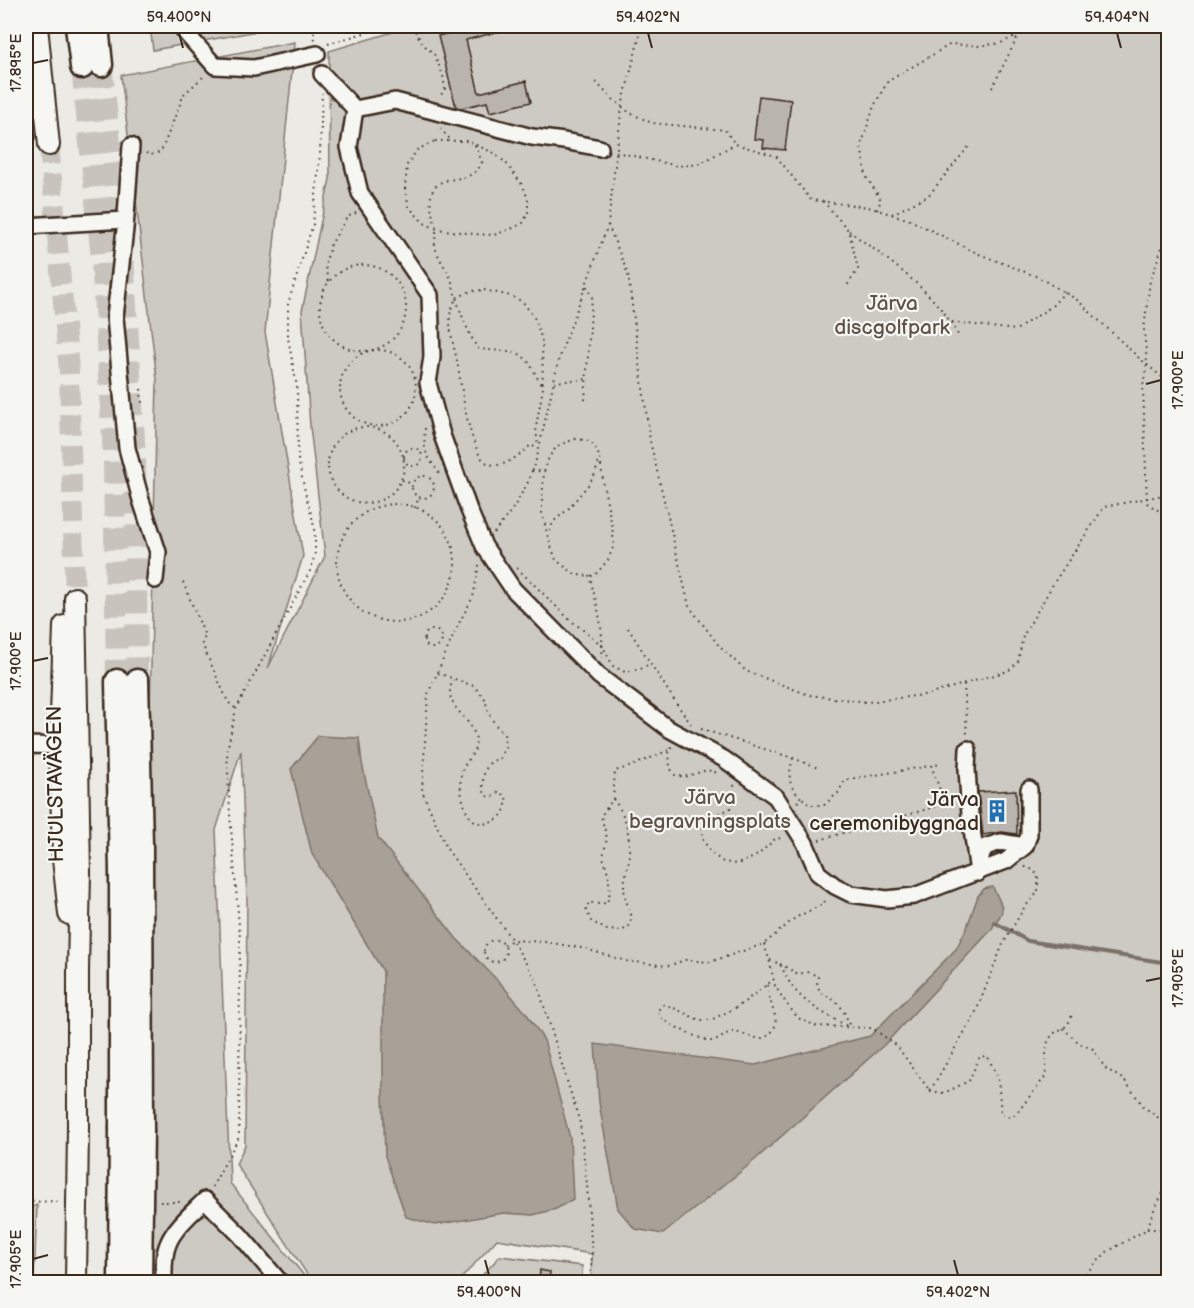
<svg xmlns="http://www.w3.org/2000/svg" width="1194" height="1308" font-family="'Balsamiq Sans',sans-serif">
  <rect width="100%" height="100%" fill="#ebeae5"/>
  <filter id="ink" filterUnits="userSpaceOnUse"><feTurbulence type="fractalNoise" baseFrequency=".0167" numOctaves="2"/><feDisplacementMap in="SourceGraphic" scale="12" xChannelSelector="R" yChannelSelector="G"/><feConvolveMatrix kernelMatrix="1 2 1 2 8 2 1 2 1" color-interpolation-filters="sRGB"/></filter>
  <g filter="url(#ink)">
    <path fill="#cdcac4" stroke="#847a71" stroke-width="1.5" d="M150,26H285L153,50Z
      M413,26H1168V1282H591L592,1254L497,1239L458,1282H312L236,1164L245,1145L247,899L241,751L216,830L230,1183L309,1282H138L157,380L121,75L295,42L265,332L303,556L268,668L325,556L310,426L302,311L330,179L329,51Z
      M37,1205L34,1282H26V1210Z
      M500,1256L582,1266V1282H476Z"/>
    <path fill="#a8a198" stroke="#7c7167" stroke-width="1.5" d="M318,736L359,738L362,763L378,838L456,938L502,985L526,1013L544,1040L570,1138L573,1199L556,1209L533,1215L503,1213L435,1225L406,1217L385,1156L383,1094V971L312,854L291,769Z
      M993,887C996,896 1006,907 1000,916C997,921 994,923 992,929L884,1045L749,1165L663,1234L635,1229L618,1209L599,1103L595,1044L755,1065L870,1036L956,949L967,927L978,896L984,889Z"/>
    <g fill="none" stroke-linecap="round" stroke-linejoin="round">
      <path stroke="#7c7167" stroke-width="4" d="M994,922L1028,941L1168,963"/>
    </g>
    <path fill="#bab4ae" stroke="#3b2a1e" stroke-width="1.5" d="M468,26H508V29L466,40L479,93L526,81L531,102L490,112L487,102L461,108L456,107L438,36L469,28Z
      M759,96L791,100L785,150L763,148L764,140L754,139Z
      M1016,790L1017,834L1002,832L983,835L978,792Z
      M540,1270L550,1272L549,1282L539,1281Z"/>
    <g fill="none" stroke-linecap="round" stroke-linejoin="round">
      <path stroke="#c8c4bd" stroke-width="20" stroke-dasharray="20 10" stroke-linecap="butt" d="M49,145L69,371L75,598"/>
      <path stroke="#c8c4bd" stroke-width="22" stroke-dasharray="22 11" stroke-linecap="butt" d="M101,65L123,257L135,456L137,681
        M82,67L102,258L114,457L117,681"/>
      <g stroke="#3b2a1e" stroke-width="20">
        <path id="minor" d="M184,31L215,66L254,68L317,54
          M322,74L355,109L395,101L532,137L564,141L600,148
          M355,109L349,147L360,193L430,295L432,357L428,383L442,435L469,510L484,546L513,589L599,676L669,729L724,759L776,797L805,843L818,873L835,886L851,894L887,899L914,896L1006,861L1025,846L1029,835V789
          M131,146L125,229L115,317L127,448L141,500L158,552L155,580
          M26,226L125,220
          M26,745L70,746
          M968,749L967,769L970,815L978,873
          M978,865L985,847L1001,842L1025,846
          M164,1282C164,1270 163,1256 168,1244C174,1228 193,1212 205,1200L240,1235L280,1282"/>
      </g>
      <g stroke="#3b2a1e" stroke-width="24">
        <path id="major" d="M37,26L49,145
          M26,62L34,106
          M75,598L80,872L78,970V1129
          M64,626L60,746L63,859L69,914"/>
      </g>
      <g stroke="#3b2a1e" stroke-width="27">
        <path id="highway" d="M77,26L82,67
          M97,26L101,65
          M117,681L121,872V1127
          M137,681L141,844L142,1129"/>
      </g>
      <path stroke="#3b2a1e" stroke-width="2" stroke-dasharray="1.5 4.5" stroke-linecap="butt" d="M313,26L315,40
        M412,26L423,44L434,54L443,75L445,89L439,98
        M328,44L387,26
        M596,82L609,96L630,113L652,123L725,130L735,144L776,156L811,200L868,207L910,220L979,254L1038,277L1076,299L1139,358L1168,382
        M992,88L1019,34
        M441,128L447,137L454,140
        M435,141H467L494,153L506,163L523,186L528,199V213L523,223L513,228L494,235L474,234L437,229L424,223L409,207L405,188L407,165L417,150Z
        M475,145L482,162C472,186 447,173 435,187C426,199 433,215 436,227C437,233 434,240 435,246C438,259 446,267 451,279C453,285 454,291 456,297C460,313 469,333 477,348C488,351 496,350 507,351C528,352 533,370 542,387
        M616,152L678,166L699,164L735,144
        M146,153L150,155L161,152L184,94L204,76
        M823,201L849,231L858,269L847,286
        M877,210L881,200L866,176L861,146L874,106L888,81L951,44L978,46L1001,43L1032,28L1040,26
        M892,214L928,196L970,145
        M608,225L628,274L650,441L689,606L720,647L746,671L809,695L867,702L930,694L1008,671L1018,662L1023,636L1055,581L1104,507L1168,494
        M849,231C886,258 938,294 958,335
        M1168,231L1150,281L1144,329L1147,364L1143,386L1147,503L1168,517
        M320 308a43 43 0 1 1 86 0a43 43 0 1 1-86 0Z
        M328,281L325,266L330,246L347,217L358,212
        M484,290L511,296L523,302L535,319L542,340L543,388L536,427L538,449L531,445C520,454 505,469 490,464C486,463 482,459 480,456C465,426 463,393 457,361C454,346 449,331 450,315C451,310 454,303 456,298L471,291Z
        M952,322L1016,330L1052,306L1065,292
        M340 388a38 38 0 1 1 76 0a38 38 0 1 1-76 0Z
        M554,382L587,379
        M141,389L142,403
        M585,400L592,297L586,285
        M328 465a38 38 0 1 1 76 0a38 38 0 1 1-76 0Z
        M425,428C423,453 426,455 440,474
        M575,439L586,440L594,445L600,458L604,488L612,526L614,545L608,560L596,574L594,576L576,575L556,560L548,537L542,513V501L544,472L549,457L557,446Z
        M404 457a9 9 0 1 1 18 0a9 9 0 1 1-18 0Z
        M532,470L544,472
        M412 487a11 11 0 1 1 22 0a11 11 0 1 1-22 0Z
        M402,480L412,484
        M337 563a59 59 0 1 1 118 0a59 59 0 1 1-118 0Z
        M415,508L419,497
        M494,533L514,507L528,482L537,457L559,358L608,225L622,106L642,26
        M548,537L553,522L568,509L589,484L595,474L599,461
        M479,565L473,597L458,625L428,694L422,791L447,849L512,940L536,980L580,1123L587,1185L592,1254L590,1282
        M517,568L569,619L602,645L613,666L625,672L644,668L650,662
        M589,575C597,604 604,628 602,658
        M183,582L205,636L202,644L228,702L236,709
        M628,628L676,703L691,724
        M424 639a9 9 0 1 1 18 0a9 9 0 1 1-18 0Z
        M438,673L474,686L485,699L488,711L494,723L504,735L505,747L500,758C497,760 494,760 491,762C482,769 481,788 486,796L492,797L499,792L506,796C510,824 475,834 466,810C461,796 457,778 465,765C470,756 477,751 476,740C473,716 440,707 453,680
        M964,684L967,735
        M701,729L793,758L818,768
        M672,747L669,750L670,768L675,775L684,777L707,770L718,773
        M793,758C788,776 787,787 803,799
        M931,765L945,804
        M734,785L736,799L730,809L712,816L703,824L702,837L710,852L723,862L737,864L748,860L758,855L776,838L784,839
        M613,799C627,816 630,835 629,857C629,866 625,876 624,885C624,897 628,907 632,917L629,926L622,931L607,930L591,921L586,910L589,902L596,904L607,903L610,892L608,873L603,857L607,838L601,816L613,799L615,771L632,766L669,750
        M797,802L803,799L809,805H824L838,793L845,780L941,764
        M819,840L945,804H955
        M484 951a11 11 0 1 1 22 0a11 11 0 1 1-22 0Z
        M764,944L769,959L775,986L786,1003L798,1018L816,1026L872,1028L896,1045L930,1091L975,1014L1003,944L1024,908L1038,892V875L1031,869L1023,866
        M504,945L512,940L545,942L582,948L626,961L668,966L685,960L710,962L764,944L795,918L823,904L827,898
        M770,960L780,964C785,973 788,982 795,990C808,1006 829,1016 847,1026
        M780,964L798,974L808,972L818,976L817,985L821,993C840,1002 844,1008 850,1028
        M767,985C768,991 769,998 771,1003C774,1014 780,1024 770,1034C760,1044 745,1033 734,1032C726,1031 722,1040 713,1041C704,1042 670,1025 662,1018C660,1016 659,1013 657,1011L663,1005L672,1007L699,1020H711L739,1006L773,980
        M1063,1028L1080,1044L1093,1049L1105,1068L1124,1080L1144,1107L1168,1125
        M930,1091L944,1093L969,1081L980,1056L988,1057L998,1078L1001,1114L1010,1117L1016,1114L1045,1077C1048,1065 1043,1048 1050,1038C1058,1026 1067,1033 1072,1014
        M212,1187L239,1137L240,938L230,815L227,751L236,709L311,569L315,553V538L313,521L306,496L298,459L297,387L288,338V304L313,224L320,154L322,93
        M26,1202L61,1201
        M160,1202H181
        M1147,1229H1168
        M1077,1282L1107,1252L1147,1229L1154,1210L1168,1184"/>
      <use href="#minor" stroke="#f6f6f2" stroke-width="15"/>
      <use href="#major" stroke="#f6f6f2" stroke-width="20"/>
      <use href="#highway" stroke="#f6f6f2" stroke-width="22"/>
      <g stroke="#3b2a1e" stroke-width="24" stroke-linecap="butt">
        <path id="major-bridge" d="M76,1282L78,1129"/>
      </g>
      <g stroke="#3b2a1e" stroke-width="27" stroke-linecap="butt">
        <path id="highway-bridge" d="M120,1282L121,1127
          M140,1282L142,1129"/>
      </g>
      <use href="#major-bridge" stroke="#f6f6f2" stroke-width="20"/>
      <use href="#highway-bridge" stroke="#f6f6f2" stroke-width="22"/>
    </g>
  </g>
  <path fill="none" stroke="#3b2a1e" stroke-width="2" d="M179,33L183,48M648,33L652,48M1117,33L1121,48M33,63L48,60M1146,384L1161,380M33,661L48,658M1146,981L1161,978M33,1259L48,1255M485,1260L489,1275M954,1260L958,1275"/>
  <defs>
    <g id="building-bare" transform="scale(1.8)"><path d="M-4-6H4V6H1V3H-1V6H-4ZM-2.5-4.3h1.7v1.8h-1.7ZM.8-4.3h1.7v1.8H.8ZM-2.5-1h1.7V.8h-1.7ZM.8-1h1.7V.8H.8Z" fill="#1f6fb2" stroke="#f6f6f2" stroke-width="2.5" paint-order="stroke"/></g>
  </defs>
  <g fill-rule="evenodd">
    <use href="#building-bare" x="997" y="811"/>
  </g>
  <g text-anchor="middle" stroke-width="4.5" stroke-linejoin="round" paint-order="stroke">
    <g font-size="21" fill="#605248" stroke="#f6f6f2">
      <text x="892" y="310">Järva<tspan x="892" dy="24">discgolfpark</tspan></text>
      <text x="710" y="804">Järva<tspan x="710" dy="24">begravningsplats</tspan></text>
    </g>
    <g font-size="21" fill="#3b2a1e" stroke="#f6f6f2">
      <text transform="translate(55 784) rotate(-91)" y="7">HJULSTAVÄGEN</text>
    </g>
    <g font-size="21" fill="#3b2a1e" stroke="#f6f6f2" text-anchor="end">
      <text x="979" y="806">Järva<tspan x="979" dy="24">ceremonibyggnad</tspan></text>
    </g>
  </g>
  <rect width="1194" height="1308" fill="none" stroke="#f6f6f2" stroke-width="66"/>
  <rect x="33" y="33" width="1128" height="1242" fill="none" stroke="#3b2a1e" stroke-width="2"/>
  <g font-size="15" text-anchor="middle" fill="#3b2a1e">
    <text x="179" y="22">59.400°N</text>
    <text x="648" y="22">59.402°N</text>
    <text x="1117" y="22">59.404°N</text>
    <text transform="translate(16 63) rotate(-90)" y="5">17.895°E</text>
    <text transform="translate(1178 380) rotate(-90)" y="5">17.900°E</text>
    <text transform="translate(16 661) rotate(-90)" y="5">17.900°E</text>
    <text transform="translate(1178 978) rotate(-90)" y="5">17.905°E</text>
    <text transform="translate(16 1259) rotate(-90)" y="5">17.905°E</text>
    <text x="489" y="1297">59.400°N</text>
    <text x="958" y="1297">59.402°N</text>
  </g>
</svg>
